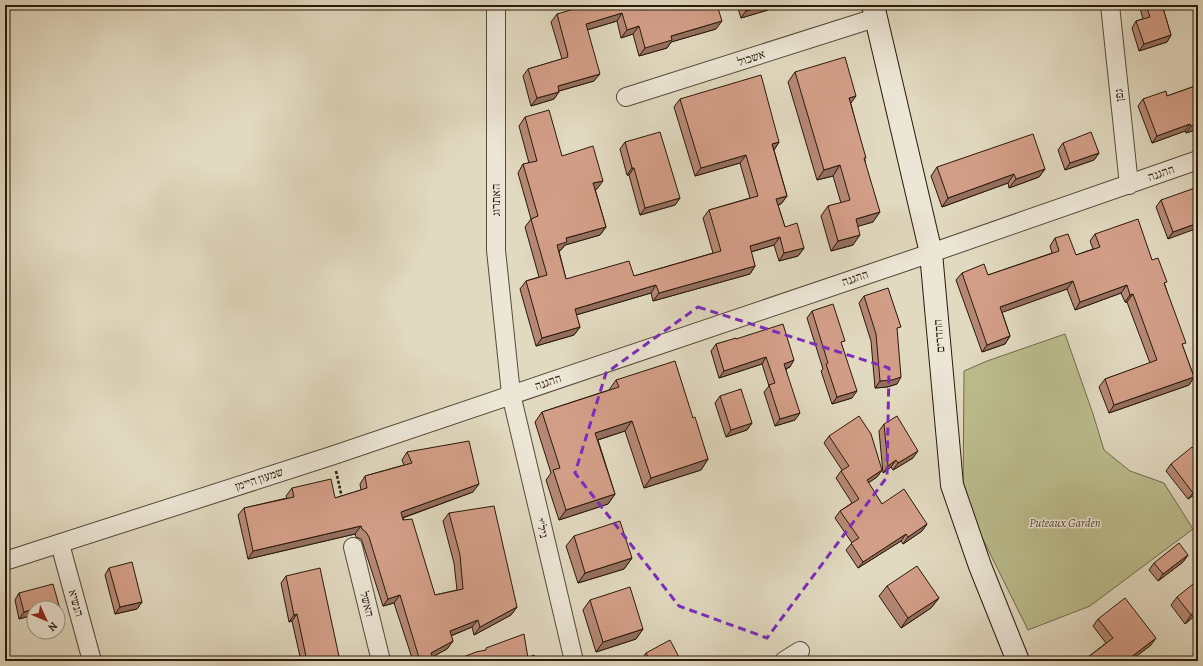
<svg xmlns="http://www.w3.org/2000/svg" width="1203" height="666" font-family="Alegreya,'Frank Ruhl Libre',serif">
  <rect width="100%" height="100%" fill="#e1d9c0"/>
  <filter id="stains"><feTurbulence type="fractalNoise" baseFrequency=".005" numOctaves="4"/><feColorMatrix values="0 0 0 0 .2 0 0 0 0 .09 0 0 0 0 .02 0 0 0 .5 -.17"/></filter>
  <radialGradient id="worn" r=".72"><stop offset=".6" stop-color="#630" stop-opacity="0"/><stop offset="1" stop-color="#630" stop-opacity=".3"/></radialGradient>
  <path fill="#bbbc8d" stroke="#726a4b" d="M1065,334L1093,414L1104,450L1130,471L1164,483L1193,529L1090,606L1028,630L963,499L964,371L987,361Z"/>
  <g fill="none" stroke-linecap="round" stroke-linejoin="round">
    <g stroke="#584937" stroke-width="20">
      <path id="street" d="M496,5V250L511,394L574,661
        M1110,5L1129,185
        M626,97L875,18
        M60,544L92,661
        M353,547L381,661
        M5,561L331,456L931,253L1198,160
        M784,661L800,651"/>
    </g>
    <g stroke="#2a1909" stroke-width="24">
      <path id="secondary" d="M873,5L931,253L952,485L980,566L1018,661"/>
    </g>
    <path stroke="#2a1909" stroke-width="2.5" stroke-dasharray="3 2" stroke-linecap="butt" d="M336,471L342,498"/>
    <use href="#street" stroke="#ece6d6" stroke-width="18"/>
    <use href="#secondary" stroke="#ece6d6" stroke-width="22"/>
  </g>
  <path fill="#b58875" stroke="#2a1909" d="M737,5H772L768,10L741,18Z
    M1139,5H1162L1171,35L1167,42L1139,51L1132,28L1136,21L1143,19Z
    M647,10L716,29L671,42L667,48L639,56L633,34L621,38L617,21L587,30L594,81L559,91L554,99L531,106L523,76L528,69L562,59L551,22L557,14Z
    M795,72L851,104L865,160L873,222L858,226L853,245L831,251L821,216L828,206L841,203L833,176L817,180L788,82Z
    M1198,85V129L1186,133L1185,131L1152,143L1138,106L1143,99L1167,96Z
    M680,99L779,142L774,150L787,196L781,204L778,205L785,227L804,248L798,256L779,261L774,245L751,252L755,266L750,274L653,301L651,293L576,315L580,327L574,335L536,346L520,289L526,281L539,277L525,227L531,219L518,173L523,164L529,163L519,126L525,117L562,156L597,189H595L606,227L600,235L565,245L561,250L559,251L566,279L634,276L713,253L703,218L709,210L750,198L740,163L695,176L674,107Z
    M625,142L680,198L675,205L640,215L629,175H627L620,149Z
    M1063,143L1099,153L1094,160L1065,170L1058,150Z
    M937,167L1045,169L1039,177L1009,188L1008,183L942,207L931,176Z
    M1198,196L1168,239L1156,207L1161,200Z
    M1095,234L1152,260L1165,285L1183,347L1194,377L1189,385L1109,413L1099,387L1105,379L1150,363L1127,302H1125L1121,293L1075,310L1067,289L1002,312L1010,336L1005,344L982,352L956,280L962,273L988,275L1052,253L1050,246L1055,238L1076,255L1093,249L1090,241Z
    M864,296L897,384L887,387L875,388L871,341L859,303Z
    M812,311L842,345L852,398L832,404L821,371L823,369L807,318Z
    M736,339L790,367L786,369L795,420L775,426L764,392L769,386L762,364L719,378L711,351L716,344Z
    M616,380L693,418L708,459L701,470L644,488L625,431L598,440L615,494L608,504L559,520L546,480L551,473L535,422L542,412L609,390Z
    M720,396L752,423L747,430L726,437L715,403Z
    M884,424L913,458L893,470L891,467L883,473L879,431Z
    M829,436L882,470L877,477L868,483L882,504L927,524L922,531L903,544L901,541L858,568L846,550L852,543L835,518L840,511L852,503L836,478L841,471L842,470L824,443Z
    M407,452L473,492L403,518L435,595L457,590L454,563L443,521L449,513L517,607L511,615L474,635L472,627L451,636L453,641L447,649L432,657L434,661H413L394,603L383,606L363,544L361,539L356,537L355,534L248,559L238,515L244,508L287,498L286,496L292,488L335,498L361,490L360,484L365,476L404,465L402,460Z
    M1198,454V492L1188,499L1166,471L1171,464Z
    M574,536L632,558L624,569L578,583L566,546Z
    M1188,555L1183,562L1158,581L1149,570L1154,563Z
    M109,568L142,602L137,609L115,614L105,575Z
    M286,576L340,661H301L292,621L289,622L281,583Z
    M887,586L939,598L931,608L901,628L879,596Z
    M19,593L58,608H34V621L33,615L19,619L15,600Z
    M1177,597L1198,613L1185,624L1171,605Z
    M590,600L643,629L636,639L596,652L583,610Z
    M1098,619L1151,645L1130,661H1083L1106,643L1093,626Z
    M646,653L681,661H641V660Z"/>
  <path fill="#946f5f" stroke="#2a1909" d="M767,5H772L768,10L741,18L746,11Z
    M622,13L617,21L580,32L586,24Z
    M722,21L716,29L671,42L667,48L639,56L645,48L671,36Z
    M639,26L633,34L621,38L627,30Z
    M1171,35L1167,42L1139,51L1144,44Z
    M600,74L594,81L552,93L558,86Z
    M559,92L554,99L531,106L537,98Z
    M856,96L849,106V98Z
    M1190,124L1185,131L1152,143L1157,136Z
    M1198,124V129L1186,133L1191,126Z
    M779,142L774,150L772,144Z
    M1099,153L1094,160L1065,170L1070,163Z
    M746,155L740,163L695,176L701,168Z
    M840,165L833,176L817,180L824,170Z
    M632,168H634L629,175H627Z
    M1045,169L1039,177L1009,188L1016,179Z
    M1014,174L1008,183L942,207L948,198Z
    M603,181L597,189L588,191L593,183Z
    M787,196L781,204L771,207L776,199Z
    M680,198L675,205L640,215L645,208Z
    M880,212L873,222L849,229L856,219Z
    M1198,223V228L1168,239L1173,232Z
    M606,227L600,235L565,245L561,250L551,253L557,245L566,238Z
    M860,235L853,245L831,251L838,241Z
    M780,237L774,245L744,254L750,246Z
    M804,248L798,256L779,261L784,253Z
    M755,266L750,274L653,301L659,293Z
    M1073,281L1067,289L995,315L1000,307Z
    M656,285L651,293L569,317L575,309Z
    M1127,285L1121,293L1075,310L1080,302Z
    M1133,294L1127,302H1125L1130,295Z
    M580,327L574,335L536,346L542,338Z
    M1010,336L1005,344L982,352L987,345Z
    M766,357L762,364L719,378L724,371Z
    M794,360L790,367L779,371L784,364Z
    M901,377L897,384L887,387L875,388L880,381Z
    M1194,377L1189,385L1109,413L1114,405Z
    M857,391L852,398L832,404L837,397Z
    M800,413L795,420L775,426L780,419Z
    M632,421L625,431L588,443L595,433Z
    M752,423L747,430L726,437L731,430Z
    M918,451L913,458L893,470L898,463Z
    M708,459L701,470L644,488L651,478Z
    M896,460L891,467L883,473L888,466Z
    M882,470L877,477L862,487L867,480Z
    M479,484L473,492L396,520L401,512Z
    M1198,488V492L1188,499L1193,493Z
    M615,494L608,504L559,520L566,510Z
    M927,524L922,531L903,544L908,537Z
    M361,526L355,534L248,559L253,551Z
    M906,534L901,541L858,568L863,562Z
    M1188,555L1183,562L1158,581L1163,574Z
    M632,558L624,569L578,583L585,573Z
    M400,595L394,603L383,606L388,599Z
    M939,598L931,608L901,628L908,618Z
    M142,602L137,609L115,614L120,607Z
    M517,607L511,615L474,635L480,627Z
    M34,609V613L33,615L19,619L24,612Z
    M1198,610V613L1185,624L1191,615Z
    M297,614L292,621L289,622L294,615Z
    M63,620L58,626V621Z
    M478,620L472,627L445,638L450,631Z
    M643,629L636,639L596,652L603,642Z
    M1156,638L1151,645L1130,661H1126Z
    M453,641L447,649L425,661L431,653Z"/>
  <path fill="#d39e88" stroke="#2a1909" d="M588,5H645L647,10L665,5H717L722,21L671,36L672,40L645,48L639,26L627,30L622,13L586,24L600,74L558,86L559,92L537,98L528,69L568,57L567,55H568L557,14Z
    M744,5H767L746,11Z
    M1146,5H1162L1171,35L1144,44L1136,21L1150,17Z
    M845,57L856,96L849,98L866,158H864L880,212L856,219L860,235L838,241L828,206L850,200L840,165L824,170L795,72Z
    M761,75L779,142L772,144L787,196L776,199L785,227L797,223L804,248L784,253L780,237L750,246L755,266L659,293L656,285L575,309L580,327L542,338L526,281L547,275L531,219L538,216L523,164L537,161L525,117L549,110L562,156L593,146L603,181L593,183L606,227L566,238L567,242L557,245L566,279L629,261L634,276L721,251L709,210L758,196L746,155L701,168L680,99Z
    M1198,85V124L1191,126L1190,124L1157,136L1143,99L1166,91L1167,96Z
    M660,132L680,198L645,208L634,168H632L625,142Z
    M1091,132L1099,153L1070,163L1063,143Z
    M1033,134L1045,169L1016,179L1014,174L948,198L937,167Z
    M1195,188L1198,196V223L1173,232L1161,200Z
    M1138,219L1152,260L1158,258L1167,282L1164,283L1186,343L1182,344L1194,377L1114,405L1105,379L1157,360L1133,294L1130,295L1127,285L1080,302L1073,281L1000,307L1010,336L987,345L962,273L984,264L988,275L1059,251L1055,238L1068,234L1076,255L1100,247L1095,234Z
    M888,288L901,327L897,328L901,377L892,380L880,381L876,334L864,296Z
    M833,304L845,341L841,342L857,391L837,397L826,364L828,363L812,311Z
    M783,324L794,360L784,364L800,413L780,419L769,385L775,383L766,357L724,371L716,344L736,338V339Z
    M675,361L693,418L695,417L708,459L651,478L632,421L595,433L615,494L566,510L553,470L560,468L542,412L619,387L616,380Z
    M741,389L752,423L731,430L720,396Z
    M859,416L871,434L882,470L867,480L882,504L904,489L927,524L908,537L906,534L863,562L851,543L859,538L840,511L859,499L841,471L849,466L829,436Z
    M897,416L918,451L898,463L896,460L888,466L884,424Z
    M469,441L479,484L401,512L403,520L412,519L435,595L463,589L460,555L449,513L494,506L517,607L480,627L478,620L450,631L453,641L431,653L434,661H420L400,595L388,599L369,537L366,532L362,529L361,526L253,551L244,508L294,497L292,488L331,479L335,498L367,488L365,476L412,463L407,452Z
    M1192,447L1198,454V488L1193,493L1171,464Z
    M620,521L632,558L585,573L574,536Z
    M1179,543L1188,555L1163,574L1154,563Z
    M132,562L142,602L120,607L109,568Z
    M917,566L939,598L908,618L887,586Z
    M320,568L340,661H307L297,614L294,615L286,576Z
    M1198,580V610L1191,615L1177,597Z
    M53,584L63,620L58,621V608H34V609L24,612L19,593Z
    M630,587L643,629L603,642L590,600Z
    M1125,598L1156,638L1126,661H1083L1113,638L1098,619Z
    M524,634L528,658L534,655L537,661H453L476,652L486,650V648Z
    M670,640L681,661H650L646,653Z"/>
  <path fill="none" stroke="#7b2cbf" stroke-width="3" stroke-dasharray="8 5" stroke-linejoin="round" d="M698,307L889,368L887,477L767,638L679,606L575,473L606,373Z"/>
  <g text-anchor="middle" stroke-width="3" stroke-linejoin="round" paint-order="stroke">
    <g font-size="12" fill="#2a1909" stroke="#ece6d6">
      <text transform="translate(751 58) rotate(-18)" y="4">אשכול</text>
      <text transform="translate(1119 95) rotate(-96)" y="4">גפן</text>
      <text transform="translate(1161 173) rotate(-19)" y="4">ההגנה</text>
      <text transform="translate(496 200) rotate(-90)" y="4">האתרוג</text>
      <text transform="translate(855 278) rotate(-19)" y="4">ההגנה</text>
      <text transform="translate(939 336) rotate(-95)" y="4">ההדרים</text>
      <text transform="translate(548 382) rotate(-19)" y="4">ההגנה</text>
      <text transform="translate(259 479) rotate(-18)" y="4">שמעון היימן</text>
      <text transform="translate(542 528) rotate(77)" y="4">ניל"י</text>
      <text transform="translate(76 603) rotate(74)" y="4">הנשיא</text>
      <text transform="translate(367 604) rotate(76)" y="4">האשל</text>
    </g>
    <g font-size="12" font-style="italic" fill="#564a31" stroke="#ece6d6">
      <text x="1065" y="527">Puteaux Garden</text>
    </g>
  </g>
  <rect width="1203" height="666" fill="none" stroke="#e1d9c0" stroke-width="20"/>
  <rect x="6" y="6" width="1191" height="654" fill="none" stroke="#2a1909" stroke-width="2"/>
  <rect x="10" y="10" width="1183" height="646" fill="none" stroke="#2a1909"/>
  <g transform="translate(46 620) rotate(134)"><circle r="19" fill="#ece6d6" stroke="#9e9484"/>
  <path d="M0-3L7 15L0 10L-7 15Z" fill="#8f2418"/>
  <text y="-6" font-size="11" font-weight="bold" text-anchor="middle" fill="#2a1909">N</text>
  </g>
  <rect width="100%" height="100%" filter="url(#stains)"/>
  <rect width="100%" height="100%" fill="url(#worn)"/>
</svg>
